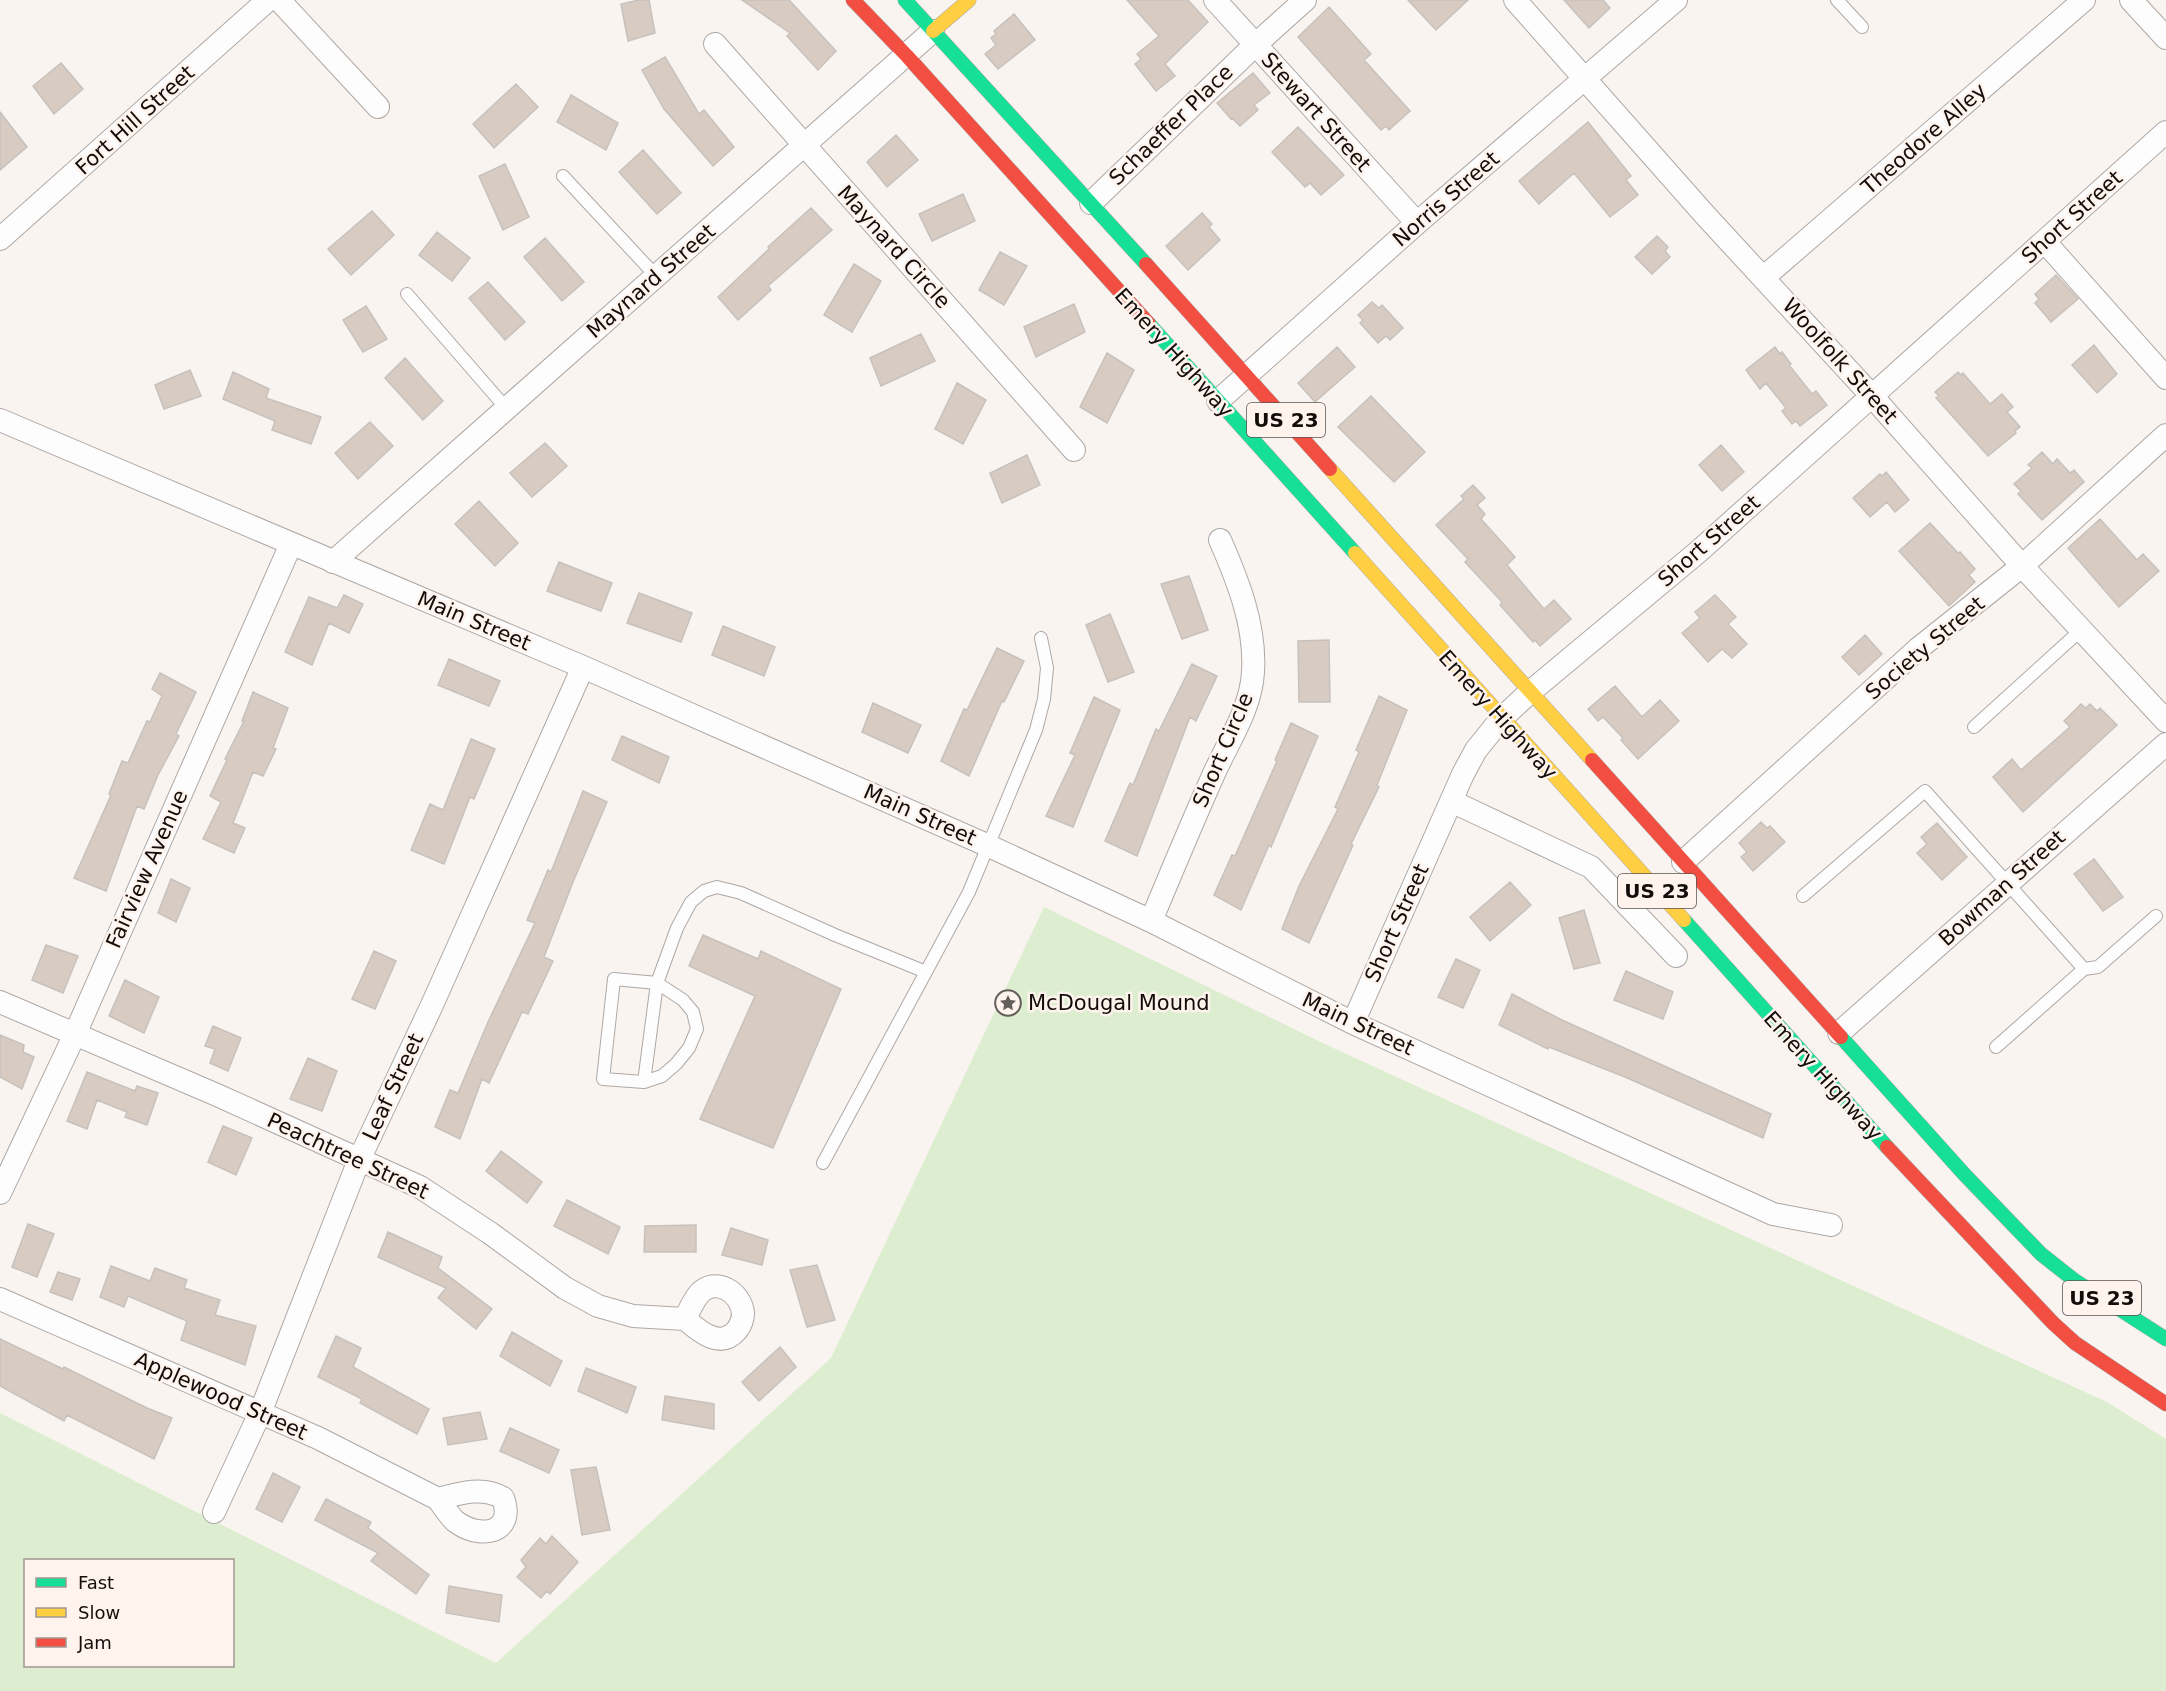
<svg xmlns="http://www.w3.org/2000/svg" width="2166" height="1691" font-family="'DejaVu Sans',sans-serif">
  <rect width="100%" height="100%" fill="#faf4f1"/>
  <path fill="#ddeed0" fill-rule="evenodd" d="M1044,907L1329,1046L2107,1402L2166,1439V1691H0V1413L496,1663L831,1358ZM26,1560H232V1666H26Z"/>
  <path fill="#d8ccc2" stroke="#c7c1bd" stroke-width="1.5" d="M639,0H649L655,33L628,41L621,4Z
    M742,0H789L836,51L818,70L787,36L790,33Z
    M1127,0H1188L1208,22L1165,64L1175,76L1156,91L1135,64L1141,59L1137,54L1159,36Z
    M1408,0H1468L1436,30Z
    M1564,0H1603L1610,8L1589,28Z
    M1329,7L1371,54L1364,60L1410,111L1389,130L1386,126L1381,130L1298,37Z
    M1014,14L1035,40L998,69L985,54L996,45L991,38L996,34L994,31Z
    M665,57L699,114L704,110L734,147L713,166L664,109L642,70Z
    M61,63L83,89L54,114L33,86Z
    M1253,73L1270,93L1254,105L1258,110L1240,126L1232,118L1231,119L1217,103Z
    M516,84L538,107L494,148L473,124Z
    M571,95L618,123L606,150L557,122Z
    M0,112L27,147L0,170Z
    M1588,122L1631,176L1626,180L1638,195L1610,217L1574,173L1539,204L1519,181Z
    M1298,127L1344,175L1321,195L1310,183L1305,187L1272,152Z
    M896,135L918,160L887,187L867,162Z
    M643,150L681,193L657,214L619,172Z
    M505,164L529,217L503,230L479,176Z
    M963,194L975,221L932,241L919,214Z
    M811,208L832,230L768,286L771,290L738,320L718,297L769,249L768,247Z
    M372,211L394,235L351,275L328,249Z
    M1202,213L1212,224L1209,227L1220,240L1188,270L1166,246Z
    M437,232L470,258L452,281L419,255Z
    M1657,236L1668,247L1665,251L1670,257L1652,274L1635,257Z
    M545,238L584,282L562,301L524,257Z
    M1000,252L1027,266L1004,305L979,290Z
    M854,264L881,281L852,332L824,315Z
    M2056,275L2078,299L2051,322L2035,303L2039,299L2035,294Z
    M488,282L525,322L505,340L469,298Z
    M1372,302L1379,308L1382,305L1403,328L1390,340L1386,336L1378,343L1360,323L1363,320L1358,315Z
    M1074,304L1085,332L1036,357L1024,327Z
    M366,306L387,339L363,352L343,320Z
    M921,334L935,361L881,386L870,358Z
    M2094,345L2117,374L2097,393L2072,365Z
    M1337,347L1355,367L1315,402L1298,383Z
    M1775,347L1780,354L1782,352L1791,364L1789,365L1812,394L1816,391L1827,405L1800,426L1796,421L1792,424L1782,411L1786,408L1766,383L1760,389L1746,370Z
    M1107,353L1134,370L1107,423L1080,407Z
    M405,358L443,401L423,420L385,378Z
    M190,370L201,396L164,409L155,385Z
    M233,372L269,389L266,398L321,417L311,444L272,430L275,421L223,399Z
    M1958,372L1961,375L1963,373L1990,404L2002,394L2013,407L2007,412L2020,427L2015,431L2016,433L1988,456L1936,398L1939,396L1935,392Z
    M957,383L986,400L963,444L935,429Z
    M1371,396L1425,452L1394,482L1338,427Z
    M370,422L393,446L358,479L335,453Z
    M545,443L567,466L532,497L510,473Z
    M1721,445L1744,472L1722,491L1699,465Z
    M2042,452L2053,464L2057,459L2070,473L2074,470L2084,482L2042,520L2018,494L2021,491L2014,484L2032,468L2028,465Z
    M1027,455L1040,485L1002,503L990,473Z
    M1886,472L1909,500L1895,512L1887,502L1870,517L1853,498L1880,474L1882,476Z
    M1473,485L1485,498L1477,505L1485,514L1481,519L1515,557L1507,565L1544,609L1554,600L1571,619L1540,646L1535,640L1533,642L1500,605L1502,602L1465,562L1468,559L1436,525L1464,499L1461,496Z
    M479,501L518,543L495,566L455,524Z
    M2100,519L2137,560L2143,554L2159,571L2119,607L2068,548Z
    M1930,523L1958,553L1960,552L1975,569L1969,575L1975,582L1949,606L1899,551Z
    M559,562L612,583L601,611L547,591Z
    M1189,576L1208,630L1182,639L1161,584Z
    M639,593L692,613L681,642L627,623Z
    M344,595L363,604L349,633L329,623L312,665L285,652L309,597L337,608Z
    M1715,595L1736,617L1728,624L1747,644L1732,658L1722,649L1708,662L1682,633L1700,618L1695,612Z
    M1110,614L1134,672L1108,682L1086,625Z
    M723,626L775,647L764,676L712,655Z
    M1865,635L1882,654L1859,675L1842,657Z
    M1329,640L1330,702H1299L1298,641Z
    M997,648L1024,661L1004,702L1002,701L969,776L941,761L964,709L967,710Z
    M449,659L500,681L489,706L438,685Z
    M1192,664L1217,676L1196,721L1190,717L1137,856L1105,841L1130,783L1133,785L1156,729L1159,731Z
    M160,673L196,692L176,734L179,736L158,775L144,809L137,806L106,891L74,878L111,795L109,794L122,761L128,763L147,721L150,722L162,696L152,689Z
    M1615,686L1642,717L1660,700L1679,721L1638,759L1621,740L1623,738L1603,717L1598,721L1588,709Z
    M253,692L288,708L273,748L276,749L263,776L253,772L233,823L245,828L234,853L203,839L221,802L210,796L227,760L225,759L244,721H242Z
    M1379,696L1407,710L1377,785L1379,787L1351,844L1353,845L1309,943L1282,929L1299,886L1338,809L1335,807L1359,752L1356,750Z
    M1094,697L1120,710L1073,827L1046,816L1075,755L1070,753Z
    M873,703L921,725L908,753L862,732Z
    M2081,704L2086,708L2090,704L2097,711L2100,708L2117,725L2023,812L1993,777L2012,759L2021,770L2070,727L2064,721Z
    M1291,723L1318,736L1271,847L1269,845L1241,910L1214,895L1232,855L1235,856L1277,761L1275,760Z
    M622,736L669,757L659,783L612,760Z
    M471,739L495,749L474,799L470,797L444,864L411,850L430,804L443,810Z
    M583,791L607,802L573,882L544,957L553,961L528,1014L522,1012L489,1083L482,1079L460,1139L435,1127L450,1090L458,1093L488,1022L535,923L527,920L548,870L551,872Z
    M1761,822L1767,828L1770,826L1785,842L1753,871L1741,857L1747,852L1739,843Z
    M1937,823L1967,857L1942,880L1917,853L1927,844L1921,837Z
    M2094,859L2123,897L2103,911L2074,874Z
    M171,879L190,888L176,922L158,913Z
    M1510,882L1531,905L1490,941L1470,917Z
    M1584,910L1600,963L1574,969L1559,918Z
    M703,935L758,959L761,951L841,989L773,1148L700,1119L755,996L689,966Z
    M46,945L78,956L63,993L32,980Z
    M374,951L396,961L375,1009L352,999Z
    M1456,959L1480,970L1463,1008L1438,997Z
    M1626,971L1673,992L1663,1019L1614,1000Z
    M125,980L159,997L144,1033L109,1016Z
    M1512,994L1562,1020L1771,1114L1763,1138L1625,1077L1549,1047L1548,1049L1499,1025Z
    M213,1026L241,1038L228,1071L210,1063L215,1049L205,1046Z
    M0,1035L24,1045L23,1052L34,1057L22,1089L0,1077Z
    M308,1058L337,1071L322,1111L290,1099Z
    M87,1072L135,1091L137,1086L158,1093L147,1125L125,1117L127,1112L97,1100L87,1129L67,1121Z
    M223,1126L252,1138L236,1175L208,1162Z
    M501,1151L542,1182L527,1203L486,1171Z
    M567,1200L620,1227L608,1254L554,1226Z
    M28,1224L54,1234L37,1277L12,1267Z
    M696,1225V1252H644L645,1226Z
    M731,1228L768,1240L762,1265L722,1255Z
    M388,1232L442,1257L438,1268L492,1309L476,1329L438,1298L446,1288L378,1257Z
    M817,1265L835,1320L807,1327L790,1270Z
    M111,1266L150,1281L155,1268L187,1280L184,1288L220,1300L215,1315L256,1326L245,1365L181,1340L187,1321L128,1296L124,1307L100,1297Z
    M58,1272L80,1279L72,1300L50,1292Z
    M512,1332L562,1361L550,1386L500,1356Z
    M336,1336L361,1348L353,1367L429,1409L417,1434L360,1403L362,1399L318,1377Z
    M0,1339L63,1369L64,1367L147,1408L172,1418L154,1459L67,1415L64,1421L0,1386Z
    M780,1347L796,1367L759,1401L742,1382Z
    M586,1368L636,1387L627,1413L578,1391Z
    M665,1396L714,1404V1429L662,1420Z
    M480,1412L487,1439L448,1445L443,1418Z
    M510,1428L559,1450L549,1473L500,1451Z
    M596,1467L610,1530L582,1535L571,1470Z
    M273,1473L300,1487L282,1522L256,1509Z
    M326,1499L371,1522L368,1528L429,1575L416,1594L371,1561L378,1553L315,1520Z
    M552,1536L578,1562L550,1594L547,1591L541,1598L517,1577L526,1567L521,1560L540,1538L546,1544Z
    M449,1586L502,1595L499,1622L446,1613Z"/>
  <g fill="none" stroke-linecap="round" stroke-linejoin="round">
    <g stroke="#aea8a5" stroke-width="14">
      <path id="lane" d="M1837,0L1862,27
        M563,176L656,276
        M407,294L506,408
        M1974,727L2081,630
        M1803,896L1925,791L2084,969L2098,967L2156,916
        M1996,1047L2084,969
        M644,1082L603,1079L614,979L657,983L683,1000L693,1012L697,1029L689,1048L676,1064L662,1076L644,1082L657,983L677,928L691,902L704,891L717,887L741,893L835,935L926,972
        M823,1163L969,892L1036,730L1044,699L1047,668L1041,638"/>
    </g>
    <g stroke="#aea8a5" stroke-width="24">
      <path id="street" d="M279,0L378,107
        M1215,0L1417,223
        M1515,0L1705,215L1872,396L2022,566L2166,721
        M2131,0L2166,38
        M715,44L1074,450
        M1091,203L1255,45L1305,0
        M0,239L268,0
        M2045,242L2166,378
        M1763,278L2084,0
        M1218,401L1417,223L1676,0
        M0,420L583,667L989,846L1151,921L1353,1023L1773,1214L1831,1225
        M333,562L933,31
        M1451,801L1591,867L1676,956
        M1683,862L1919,648L2022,566L2166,435
        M1151,921C1171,873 1191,825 1212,778C1227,743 1251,710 1253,672C1256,626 1238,581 1220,540
        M0,1002L217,1095L420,1187L490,1233L565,1288L598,1306L633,1316L685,1319C689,1311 693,1301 699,1294C715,1276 741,1292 743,1313C743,1319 740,1326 737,1330C720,1350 699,1331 685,1319
        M1353,1023L1463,774L1476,750L1501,719L1530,692L1698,552L2166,132
        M1839,1033L2166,744
        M0,1193L75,1034L291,544
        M0,1299L318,1438L438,1499C460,1493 483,1486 503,1498C516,1534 479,1540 455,1521C449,1515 443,1506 438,1499
        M214,1512L260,1413L359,1160L432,1005L583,667"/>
    </g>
    <g stroke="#aea8a5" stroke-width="15">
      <path id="fast" d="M905,0L1146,264
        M1149,324L1355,553
        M1684,920L1887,1147
        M1841,1037L1964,1174L2041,1254L2074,1280L2166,1339"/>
    </g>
    <g stroke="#aea8a5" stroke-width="15">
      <path id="slow" d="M933,31L969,0
        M1330,469L1592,760
        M1355,553L1684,920"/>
    </g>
    <g stroke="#aea8a5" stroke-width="15">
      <path id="jam" d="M853,0L907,56L1149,324
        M1146,264L1330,469
        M1592,760L1841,1037
        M1887,1147L2053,1323L2075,1343L2166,1404"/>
    </g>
    <use href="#lane" stroke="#fefdfd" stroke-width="12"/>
    <use href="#street" stroke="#fefdfd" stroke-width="22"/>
    <use href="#fast" stroke="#16e098" stroke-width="14"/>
    <use href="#slow" stroke="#ffcf43" stroke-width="14"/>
    <use href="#jam" stroke="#f24e42" stroke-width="14"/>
  </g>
  <defs>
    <g id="sight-ring" transform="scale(1.35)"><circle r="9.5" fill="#fef3ed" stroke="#645e5b" stroke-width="1.5"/><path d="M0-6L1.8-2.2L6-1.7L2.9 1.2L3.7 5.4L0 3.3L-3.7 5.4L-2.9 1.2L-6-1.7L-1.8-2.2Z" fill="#645e5b"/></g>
  </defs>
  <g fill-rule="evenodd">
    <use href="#sight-ring" x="1008" y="1003"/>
  </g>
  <g text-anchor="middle" stroke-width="5" stroke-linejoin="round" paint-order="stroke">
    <g fill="#fef3ed" stroke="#5a524e" stroke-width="1.5">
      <rect x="1247" y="403" width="78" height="34" rx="4.5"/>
      <rect x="1618" y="874" width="78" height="34" rx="4.5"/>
      <rect x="2063" y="1281" width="78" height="34" rx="4.5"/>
    </g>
    <g font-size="20" font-weight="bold" fill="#130d0a">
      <text x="1286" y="427">US 23</text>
      <text x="1657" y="898">US 23</text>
      <text x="2102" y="1305">US 23</text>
    </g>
    <g font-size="21" fill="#130d0a" stroke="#fef3ed">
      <text transform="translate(1316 112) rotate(48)" y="7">Stewart Street</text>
      <text transform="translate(135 120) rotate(-42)" y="7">Fort Hill Street</text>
      <text transform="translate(1171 125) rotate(-44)" y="7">Schaeffer Place</text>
      <text transform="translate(1924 139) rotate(-41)" y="7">Theodore Alley</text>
      <text transform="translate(1446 199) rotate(-41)" y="7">Norris Street</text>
      <text transform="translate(2072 217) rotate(-42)" y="7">Short Street</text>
      <text transform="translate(894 247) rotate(48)" y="7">Maynard Circle</text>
      <text transform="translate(651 281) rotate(-41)" y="7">Maynard Street</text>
      <text transform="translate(1174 353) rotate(48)" y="7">Emery Highway</text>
      <text transform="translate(1840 361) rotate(48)" y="7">Woolfolk Street</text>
      <text transform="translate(1709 541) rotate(-41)" y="7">Short Street</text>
      <text transform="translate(474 621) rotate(23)" y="7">Main Street</text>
      <text transform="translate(1925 648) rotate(-40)" y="7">Society Street</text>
      <text transform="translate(1498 715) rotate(48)" y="7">Emery Highway</text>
      <text transform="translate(1223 750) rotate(-67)" y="7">Short Circle</text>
      <text transform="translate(920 815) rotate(24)" y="7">Main Street</text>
      <text transform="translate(147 869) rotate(-66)" y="7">Fairview Avenue</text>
      <text transform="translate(2002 888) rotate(-42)" y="7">Bowman Street</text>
      <text transform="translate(1397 923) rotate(-66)" y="7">Short Street</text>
      <text transform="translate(1358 1024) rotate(25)" y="7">Main Street</text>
      <text transform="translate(1823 1076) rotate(48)" y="7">Emery Highway</text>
      <text transform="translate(393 1087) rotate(-65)" y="7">Leaf Street</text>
      <text transform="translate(348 1156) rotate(25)" y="7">Peachtree Street</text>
      <text transform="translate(221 1396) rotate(24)" y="7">Applewood Street</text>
    </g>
    <g font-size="21" fill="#130d0a" stroke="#fef3ed" text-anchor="start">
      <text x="1028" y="1010">McDougal Mound</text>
    </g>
  </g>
  <rect x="24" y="1559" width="210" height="108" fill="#fef3ed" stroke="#a09792" stroke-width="1.5"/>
  <rect x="36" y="1578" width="30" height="9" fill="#16e098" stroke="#a09792" stroke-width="1.5"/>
  <text x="78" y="1589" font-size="18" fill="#130d0a">Fast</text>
  <rect x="36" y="1608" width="30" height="9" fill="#ffcf43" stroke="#a09792" stroke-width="1.5"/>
  <text x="78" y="1619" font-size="18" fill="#130d0a">Slow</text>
  <rect x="36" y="1638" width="30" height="9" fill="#f24e42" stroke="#a09792" stroke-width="1.5"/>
  <text x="78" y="1649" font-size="18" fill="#130d0a">Jam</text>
</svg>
